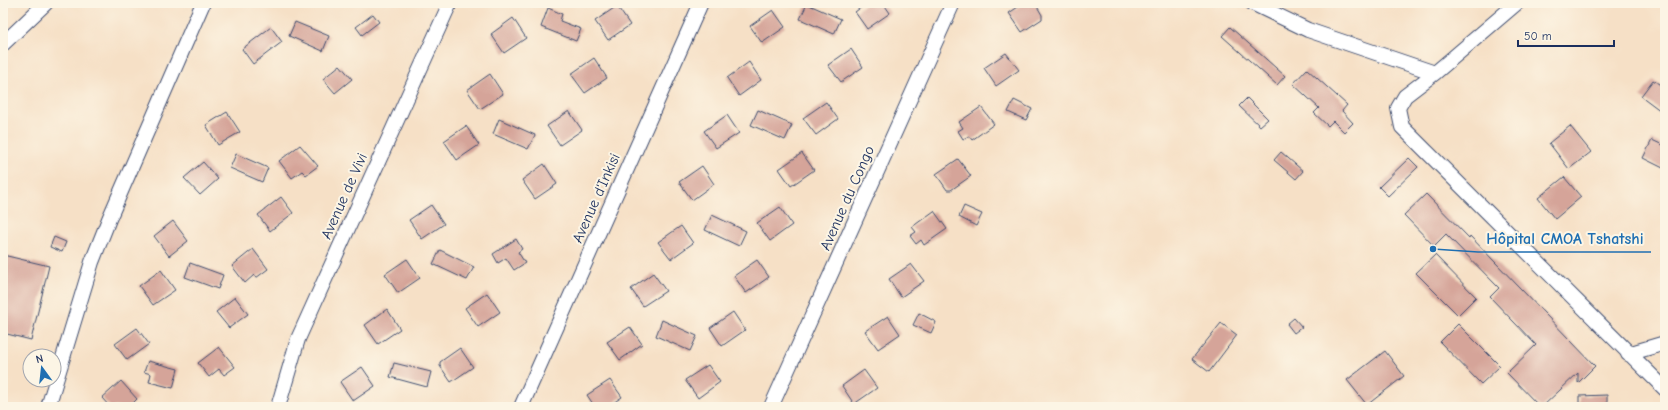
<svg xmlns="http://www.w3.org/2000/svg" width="1668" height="410" font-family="'Comic Neue',sans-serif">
  <rect width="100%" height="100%" fill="#fcf5e5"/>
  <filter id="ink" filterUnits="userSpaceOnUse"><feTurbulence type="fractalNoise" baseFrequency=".025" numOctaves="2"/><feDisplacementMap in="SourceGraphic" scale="8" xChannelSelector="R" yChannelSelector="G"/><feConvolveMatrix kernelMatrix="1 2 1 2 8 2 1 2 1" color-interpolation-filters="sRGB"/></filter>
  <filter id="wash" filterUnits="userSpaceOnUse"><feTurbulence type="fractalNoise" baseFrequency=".012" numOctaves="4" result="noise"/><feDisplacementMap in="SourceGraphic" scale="16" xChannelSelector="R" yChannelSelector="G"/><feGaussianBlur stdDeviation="0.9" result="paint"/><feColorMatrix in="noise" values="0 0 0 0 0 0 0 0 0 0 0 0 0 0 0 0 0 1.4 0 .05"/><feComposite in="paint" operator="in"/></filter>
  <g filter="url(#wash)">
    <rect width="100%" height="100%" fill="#f6e0c6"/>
    <g id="blocks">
      <path fill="#d5a499" d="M867,3H883L890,13L867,29L855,12Z
        M1024,3H1035L1042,15V19L1022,32L1009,13Z
        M807,4L841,19L834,34L800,19Z
        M617,6L630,25L608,40L595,21Z
        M548,8L562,14L560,21L581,29L576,41L541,27Z
        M773,10L785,27L762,43L750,26Z
        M373,14L379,22L362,35L356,27Z
        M513,18L526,38L504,53L491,34Z
        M295,22L329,36L323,51L289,36Z
        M271,27L282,42L253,64L242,49Z
        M1230,27L1285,76L1277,85L1222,36Z
        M851,49L863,67L841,82L828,65Z
        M1006,53L1019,70L996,86L984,68Z
        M594,58L607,78L585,93L571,74Z
        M749,62L761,80L739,96L727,78Z
        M340,65L352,79L335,93L323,79Z
        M1307,69L1347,105L1342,111L1353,123L1344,132L1333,121L1328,126L1314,113L1319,108L1293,84Z
        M490,74L503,94L480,109L467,90Z
        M1653,80L1665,88V114L1641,96Z
        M1247,98L1268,119L1260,126L1239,106Z
        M1014,100L1032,109L1026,120L1008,112Z
        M826,102L838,119L816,135L803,118Z
        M981,107L994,124L972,140L969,136L963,139L958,131L963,128L959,122Z
        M758,110L792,125L785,140L751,125Z
        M569,111L582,130L560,145L547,126Z
        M227,112L240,132L218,145L206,125Z
        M727,115L739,133L716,148L704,131Z
        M499,119L535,135L528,149L493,134Z
        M466,126L479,145L457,160L444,141Z
        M1570,126L1591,152L1569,169L1549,143Z
        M1652,140L1665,146V169L1643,158Z
        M300,145L318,166L306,175L302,171L292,178L279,161Z
        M1281,152L1303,171L1296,179L1274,160Z
        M802,153L814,170L791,186L779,169Z
        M236,154L268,168L262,182L230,168Z
        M1409,158L1418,167L1388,196L1379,187Z
        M958,159L971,176L951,190H947L936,174Z
        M203,162L218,179L200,195L184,178Z
        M544,164L557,184L535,199L522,180Z
        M702,166L714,184L692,200L679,182Z
        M1564,177L1581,197L1555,219L1538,198Z
        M1426,194L1469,238L1470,236L1595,366L1578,383V373L1542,407H1540L1507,373L1536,345L1490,297L1499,288L1446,234L1434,246L1404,215Z
        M281,197L293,213L270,231L258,215Z
        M431,205L444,224L422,239L409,220Z
        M964,206L982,214L976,226L959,217Z
        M780,207L792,225L770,241L757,223Z
        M934,211L947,229L924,245L921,240L916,244L910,236L916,232L912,227Z
        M712,215L746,231L739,246L705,230Z
        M173,221L188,241L169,256L154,236Z
        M681,226L693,243L671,259L658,242Z
        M54,237L66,242L62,252L50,247Z
        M516,239L522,249L518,252L525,263L514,270L506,258L498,263L493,254Z
        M253,249L268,269L256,278L254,275L245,283L232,266Z
        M440,250L474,267L467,280L433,264Z
        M3,255L49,266L31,340L3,333Z
        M1435,255L1476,297L1458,315L1416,273Z
        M407,259L420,278L398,293L385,274Z
        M757,260L769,277L746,293L734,276Z
        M190,263L223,275L218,289L185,277Z
        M911,264L924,281L901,297L889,279Z
        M161,270L175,290L153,305L139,286Z
        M653,273L666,291L643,306L631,289Z
        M487,293L500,312L478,327L465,308Z
        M235,297L248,314L229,328L216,312Z
        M387,309L400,329L378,344L365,325Z
        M733,312L745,330L722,346L710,328Z
        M919,313L936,322L931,333L913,325Z
        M888,316L900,334L878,349L865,331Z
        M1294,318L1302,327L1294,333L1287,324Z
        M662,320L697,336L690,351L656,336Z
        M1221,323L1237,335L1209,372L1192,359Z
        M1458,324L1500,366L1481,384L1440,342Z
        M630,327L642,344L620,360L607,342Z
        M137,328L149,344L127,360L115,344Z
        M219,347L235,367L224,375L219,369L209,377L198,363Z
        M460,348L473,367L451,382L440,366V362Z
        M1385,351L1404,376L1367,405L1347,380Z
        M148,361L178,369L173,388L149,382L151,374L144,372Z
        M394,363L431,372L427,387L390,377Z
        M708,365L720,382L698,398L685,380Z
        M362,367L375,386L353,401L340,382Z
        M864,370L877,388L854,404L842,386Z
        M610,380L622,397L607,407H595L587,395Z
        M121,381L137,399L129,407H110L102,398Z
        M1607,395V407H1579V396Z"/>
    </g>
  </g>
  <g filter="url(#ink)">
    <use href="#blocks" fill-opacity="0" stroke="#3c4a6e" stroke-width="1"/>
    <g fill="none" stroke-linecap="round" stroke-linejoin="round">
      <g stroke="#3c4a6e" stroke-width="16">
        <path id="street" d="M1252,3L1308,30L1435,73
          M1517,3L1435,73L1405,96L1398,108L1402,127L1665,389
          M3,44L46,3
          M1628,354L1665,343
          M48,407L92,262L109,219L203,3
          M278,407L298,339L450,3
          M521,407L701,3
          M771,407L953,3"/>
      </g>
      <use href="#street" stroke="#fff" stroke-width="14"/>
    </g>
  </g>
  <g text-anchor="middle" stroke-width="4" stroke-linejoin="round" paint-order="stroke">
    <g font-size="15" fill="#1b2f5e" stroke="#fcf5e5">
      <text transform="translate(344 196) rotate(-66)" y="5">Avenue de Vivi</text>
      <text transform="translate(596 198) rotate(-66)" y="5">Avenue d'Inkisi</text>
      <text transform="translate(847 198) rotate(-66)" y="5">Avenue du Congo</text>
    </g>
  </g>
  <path fill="none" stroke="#1f6fb2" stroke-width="1.5" d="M1433 249L1478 252H1651"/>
  <circle fill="#1f6fb2" stroke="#fcf5e5" stroke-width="1.5" cx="1433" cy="249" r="4"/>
  <g font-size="16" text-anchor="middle" font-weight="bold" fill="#1f6fb2" stroke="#fcf5e5" stroke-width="4" stroke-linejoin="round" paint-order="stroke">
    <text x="1565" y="244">Hôpital CMOA Tshatshi</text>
  </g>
  <rect width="1668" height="410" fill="none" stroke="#fcf5e5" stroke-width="16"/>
  <g transform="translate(42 368) rotate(345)"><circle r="19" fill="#fcf5e5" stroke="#a2a6af"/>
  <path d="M0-3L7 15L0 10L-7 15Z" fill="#1f6fb2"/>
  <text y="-6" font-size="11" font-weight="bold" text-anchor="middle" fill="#1b2f5e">N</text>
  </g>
  <path d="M1518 40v6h96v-6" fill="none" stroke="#1b2f5e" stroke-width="2"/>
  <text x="1524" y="40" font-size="12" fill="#1b2f5e" stroke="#fcf5e5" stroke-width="3" paint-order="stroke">50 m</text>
</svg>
